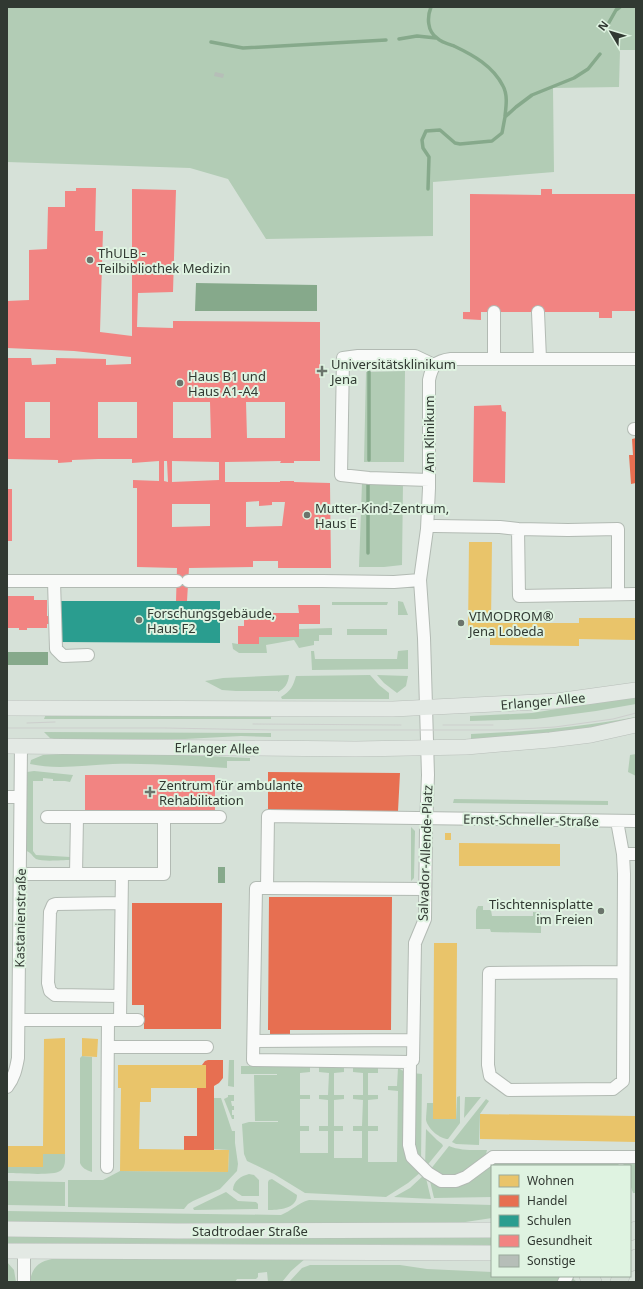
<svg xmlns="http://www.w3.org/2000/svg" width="643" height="1289" font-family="'Noto Sans',sans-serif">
  <rect width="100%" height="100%" fill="#d6e1d8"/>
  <path fill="#b2ccb5" d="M7,7H636V50H620L619,87L553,88L554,172L433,182V236L266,239L228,179L190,168L7,162Z
    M405,371L404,462H364L366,372Z
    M362,483H403L402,565L384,567H359Z
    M398,601L403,602L408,615H398Z
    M332,602H388L387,605H332Z
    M332,628V635H319V641H314V645L299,648L294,640L266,645L267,653H239L233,649L232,643L238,644L259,637H299V629Z
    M347,629H387V635H347Z
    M408,650V669L312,670L311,651H314L315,659H397L398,651Z
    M289,675C288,684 285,688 278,692V691H236L222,690L205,681L223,678Z
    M370,675L379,685L389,693V699H282L281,697C291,691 293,686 296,676Z
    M377,675L408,676L406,686L397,693L384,683Z
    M636,696V704L596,711L536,719L470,721V716L532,713Z
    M46,714H271V719H44Z
    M636,717V719L592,729L471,740V734C526,732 581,727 636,717Z
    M44,732L271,733V737L241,736L185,739H54L50,738Z
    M81,753L186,755L250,758V761H227V768C189,766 151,763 113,764C85,765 57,770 30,764L31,760L43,755Z
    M636,754V776L628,772L630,755Z
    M34,771L73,775L70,782L65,781H53V779L43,778V781H33V851L36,855L70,857V860C62,860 43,862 36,859C32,856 31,852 26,851L27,772Z
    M454,799L608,801V805L453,803Z
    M411,827L415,831L414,878L411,881Z
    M478,906H483V910H491L492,916H533V912L541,913V933L491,932L490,929H476V910Z
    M82,1056L92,1057V1172C86,1170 82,1168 80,1163V1058Z
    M229,1060H234V1087L228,1086Z
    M319,1065H344V1072L334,1073V1095H344V1099L334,1100V1126H343V1131H334V1158H362V1131H353V1126H362L363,1100L353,1099V1095H363V1073L353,1072V1065H378V1073H368V1095H378V1099L368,1100V1126H378V1131H368V1162H397L398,1091L388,1090V1086H397L398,1068L407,1073L405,1145L421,1172L408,1183L386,1197L305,1193L274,1174L247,1161L244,1154L242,1124L249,1122H278L277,1074H241V1066H310V1072L300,1073V1095H310V1099H300V1126H309V1131H300V1153H328V1131H319V1126H328V1100L319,1099V1095H328L329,1073L319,1072Z
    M412,1073L422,1074L421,1162L411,1145Z
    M254,1075H277L278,1121H255Z
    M228,1095H234V1101H231L232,1106H234V1110H232V1115H234V1119H232L224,1099L228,1097Z
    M460,1096V1123L448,1139C440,1139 428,1129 426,1120C426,1115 427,1108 427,1103H433V1119H456L457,1097Z
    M465,1097H481L464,1118Z
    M214,1098H221L232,1131H235V1143L238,1164L237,1171L220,1189L193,1201L188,1204L184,1209L68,1207V1180H103L120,1171L228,1172L229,1150L214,1149Z
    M486,1099L489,1101L480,1114L479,1145L456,1144L452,1142Z
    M426,1129L437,1140L442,1144L443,1146L425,1168Z
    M449,1146C461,1151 475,1150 487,1150L485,1158L453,1179L430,1170Z
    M43,1154H65C65,1160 66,1167 60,1171C53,1176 18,1173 7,1173V1167H43Z
    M622,1160L636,1162V1193H633L630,1184V1166H624Z
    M493,1161L618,1163L619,1166H492V1197L434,1198L429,1177L436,1183Z
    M249,1174L254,1175L259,1180V1196H242L233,1190C233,1181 241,1176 249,1174Z
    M425,1174L431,1199L394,1197L410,1188Z
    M272,1179L297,1195C297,1209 278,1210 268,1210V1182L269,1180Z
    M7,1181L65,1182V1206L7,1205Z
    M226,1192L238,1201L256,1202L258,1204V1209L194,1210L193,1208Z
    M309,1200L492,1205V1218L452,1224L7,1223V1211L281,1215C291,1211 298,1203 309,1200Z
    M7,1236L281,1238L492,1237V1245L7,1243Z
    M56,1258H306L291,1271L282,1282H268L267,1272L258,1273V1277L256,1279H237L235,1282H30C32,1265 41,1261 56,1258Z
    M7,1262L14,1270L16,1282H7Z
    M310,1265H400L427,1269L492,1272V1276H570L577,1282H289L302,1268Z"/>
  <path fill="#86a98b" d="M196,283L317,285V311H195Z
    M7,652H48V665H7Z
    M218,867H225V883H218Z"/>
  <path fill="#e9c46a" d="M469,542H492L491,623H579V618H636V640L579,639V646L490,645V630H468Z
    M445,833H451V840H445Z
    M459,843L560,844V866H459Z
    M434,943H457L456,1119H433Z
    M65,1038V1154H43V1167H7V1146H43L44,1039Z
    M82,1038L98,1039L97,1057L82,1056Z
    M118,1065H206V1088H151V1102H140L139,1149L229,1150L228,1172L120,1171L121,1088H118Z
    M480,1114L636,1116V1142L480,1139Z"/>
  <path fill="#e76f51" d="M636,438V483L631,484L629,455H633L632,439Z
    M268,772L400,773L398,811H268Z
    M269,897H392L391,1030H290V1038H270V1030H268Z
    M132,903H222L221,1029H144V1005H132Z
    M208,1060H223V1078L219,1083L214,1086V1150H184V1136H197V1088H206V1065H202L205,1061Z"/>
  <path fill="#2a9d8f" d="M58,601H220V643L58,642Z"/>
  <path fill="#f28482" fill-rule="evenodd" d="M76,188H96L95,231H103L100,332L132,336V189L176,190L173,292L138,293L137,327L173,328V321L320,322V461H294V463H280L281,461L225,462V482H280V481H294V482L330,483L331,568H278V561H253V567L189,568L187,601H176L177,568L137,567V488H133V480L159,481V461L132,463V459H98L72,460V462L58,463V460L7,459V358H31L32,365L56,364V358L106,359V365L131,364V357L74,351L7,348V301L29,300V250L47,249L48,207H65V191H76ZM25,402H50V438H25ZM98,402H137V438H98ZM173,402H210L211,438H173ZM246,402H285V438H247ZM164,461H167L168,482L164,481ZM172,461L219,462V480L172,482ZM259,501V506L272,505V502H285L282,526L246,527V502ZM172,504H210V526L172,527Z
    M541,189H552V194H636V311H612V318H599V312H481V320L463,319V312H470V194L541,195Z
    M501,405L502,411L506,412L505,483L473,482L474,406Z
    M7,489H12V541H7Z
    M7,596H34V600H47V616H58V624H47V628H27V630H19V628H7Z
    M298,605H320V624H299V637H259V644H238V626H244V613H299Z
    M85,775H215V810H85Z"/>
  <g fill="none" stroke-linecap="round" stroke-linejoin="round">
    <path stroke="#86a98b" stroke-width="3.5" d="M431,7C427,17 427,31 437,38C441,42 448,44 454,46C473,55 493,66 503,86C508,95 506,107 505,116
      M607,26L616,10L620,7
      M399,39L417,36L436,38
      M211,42L243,48L386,40
      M428,189L429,157L423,148L422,140L426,131L440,130L455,143L460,144L492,141L502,133L505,117L516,107L532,95L574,78L588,69L600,54
      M369,460V372
      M368,553V482"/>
  </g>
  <path fill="#b6beb8" d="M215,72L224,74L223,78L214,76Z"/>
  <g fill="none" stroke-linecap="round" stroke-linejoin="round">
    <g stroke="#b2bab3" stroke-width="14">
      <path id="minor" d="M538,312L540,359
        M494,358V312
        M634,429H636
        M429,480L369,478L341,475L343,358L358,356H415L434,365
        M435,526L500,527L518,529
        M7,581H177
        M54,581L56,649L63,656L88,655
        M188,581H322L394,582L420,580
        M618,594V529L568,530L518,529L519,596L636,594
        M7,797H20
        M47,817H77
        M164,817H220
        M617,821L623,854L624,874L623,1081L613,1089L509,1090L490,1076L488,1065L489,973L623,972
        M623,854H636
        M20,874H164V817H77L76,874
        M267,888H256L253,1060L410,1062L413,1060L415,943L425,919L426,827L428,775L424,638L420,580L427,529L429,488V380C432,365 436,361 451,359H636
        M425,889L267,888L268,816L636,821
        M120,996L55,995L50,991L48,983L50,912L53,905L56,904L121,903
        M19,1020H138
        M120,1020L122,874
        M254,1041L413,1040
        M108,1047H207
        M410,1062L409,1145L412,1157L428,1173L441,1181H456L466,1177L493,1157H636
        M7,1087C14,1078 16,1069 18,1058L21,746
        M107,1167L108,1020
        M24,1282V1251
        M564,1282L567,1276"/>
    </g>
    <g stroke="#b8beb9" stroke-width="16">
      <path id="major" d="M7,708L393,709L557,701L636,690
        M7,746L356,749L466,747L550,740L591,735L636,725
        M7,1229L178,1231L492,1230
        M7,1251L492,1253"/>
    </g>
    <g stroke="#b8beb9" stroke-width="18">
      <path id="highway" d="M630,1232L636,1230
        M630,1263L636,1258
        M588,1276L593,1282
        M619,1282L621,1276"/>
    </g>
    <use href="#minor" stroke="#f9faf9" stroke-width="12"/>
    <use href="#major" stroke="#e3e9e4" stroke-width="15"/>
    <use href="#highway" stroke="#d3ded5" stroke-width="17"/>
    <path stroke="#cdcfcd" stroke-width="1" d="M27,723L55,722
      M253,724L401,725
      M443,725H493
      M7,728H165L274,730H504L555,727L613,719L636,713"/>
  </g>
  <g fill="#6b746c" stroke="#dff3e1" stroke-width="1.5">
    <circle cx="90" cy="260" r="4"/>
    <path d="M320 365h4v4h4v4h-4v4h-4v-4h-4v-4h4z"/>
    <circle cx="180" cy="383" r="4"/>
    <circle cx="307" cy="515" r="4"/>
    <circle cx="139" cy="620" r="4"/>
    <circle cx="461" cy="623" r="4"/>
    <path d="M148 786h4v4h4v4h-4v4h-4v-4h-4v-4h4z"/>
    <circle cx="601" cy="911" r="4"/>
  </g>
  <g text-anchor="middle" stroke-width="4" stroke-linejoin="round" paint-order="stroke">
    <g font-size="13" fill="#313932" stroke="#dff3e1" text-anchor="start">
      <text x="98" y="258">ThULB -<tspan x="98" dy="15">Teilbibliothek Medizin</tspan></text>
      <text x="331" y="369">Universitätsklinikum<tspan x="331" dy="15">Jena</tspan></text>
      <text x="188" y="381">Haus B1 und<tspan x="188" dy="15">Haus A1-A4</tspan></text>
      <text x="315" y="513">Mutter-Kind-Zentrum,<tspan x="315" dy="15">Haus E</tspan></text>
      <text x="147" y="618">Forschungsgebäude,<tspan x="147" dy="15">Haus F2</tspan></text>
      <text x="469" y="621">VIMODROM®<tspan x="469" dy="15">Jena Lobeda</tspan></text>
      <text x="159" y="790">Zentrum für ambulante<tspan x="159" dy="15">Rehabilitation</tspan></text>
      <text x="593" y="909" text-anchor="end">Tischtennisplatte<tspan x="593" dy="15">im Freien</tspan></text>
    </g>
    <g font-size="13" fill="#313932" stroke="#dff3e1">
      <text transform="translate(429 434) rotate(-90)" y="5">Am Klinikum</text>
      <text transform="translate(543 701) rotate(-5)" y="5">Erlanger Allee</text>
      <text transform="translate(217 748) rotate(1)" y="5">Erlanger Allee</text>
      <text transform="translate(531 820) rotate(1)" y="5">Ernst-Schneller-Straße</text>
      <text transform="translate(425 853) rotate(-88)" y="5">Salvador-Allende-Platz</text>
      <text transform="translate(20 918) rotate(-89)" y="5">Kastanienstraße</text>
      <text x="250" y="1236">Stadtrodaer Straße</text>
    </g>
  </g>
  <rect width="643" height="1289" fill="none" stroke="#313932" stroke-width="16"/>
  <rect x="491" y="1165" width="140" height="112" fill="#dff3e1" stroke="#99a99b"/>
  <rect x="499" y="1175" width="20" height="12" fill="#e9c46a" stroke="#99a99b"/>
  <text x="527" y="1185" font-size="12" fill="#313932">Wohnen</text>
  <rect x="499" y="1195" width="20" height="12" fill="#e76f51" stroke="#99a99b"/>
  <text x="527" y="1205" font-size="12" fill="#313932">Handel</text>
  <rect x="499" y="1215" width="20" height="12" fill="#2a9d8f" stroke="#99a99b"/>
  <text x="527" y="1225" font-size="12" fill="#313932">Schulen</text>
  <rect x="499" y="1235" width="20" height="12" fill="#f28482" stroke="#99a99b"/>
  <text x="527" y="1245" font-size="12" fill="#313932">Gesundheit</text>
  <rect x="499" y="1255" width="20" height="12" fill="#b6beb8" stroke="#99a99b"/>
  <text x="527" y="1265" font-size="12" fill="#313932">Sonstige</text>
  <g transform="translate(611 32) rotate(308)" stroke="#dff3e1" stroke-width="3" paint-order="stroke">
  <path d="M0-3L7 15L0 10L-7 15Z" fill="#313932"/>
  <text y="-6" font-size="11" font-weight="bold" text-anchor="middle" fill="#313932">N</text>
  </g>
</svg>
